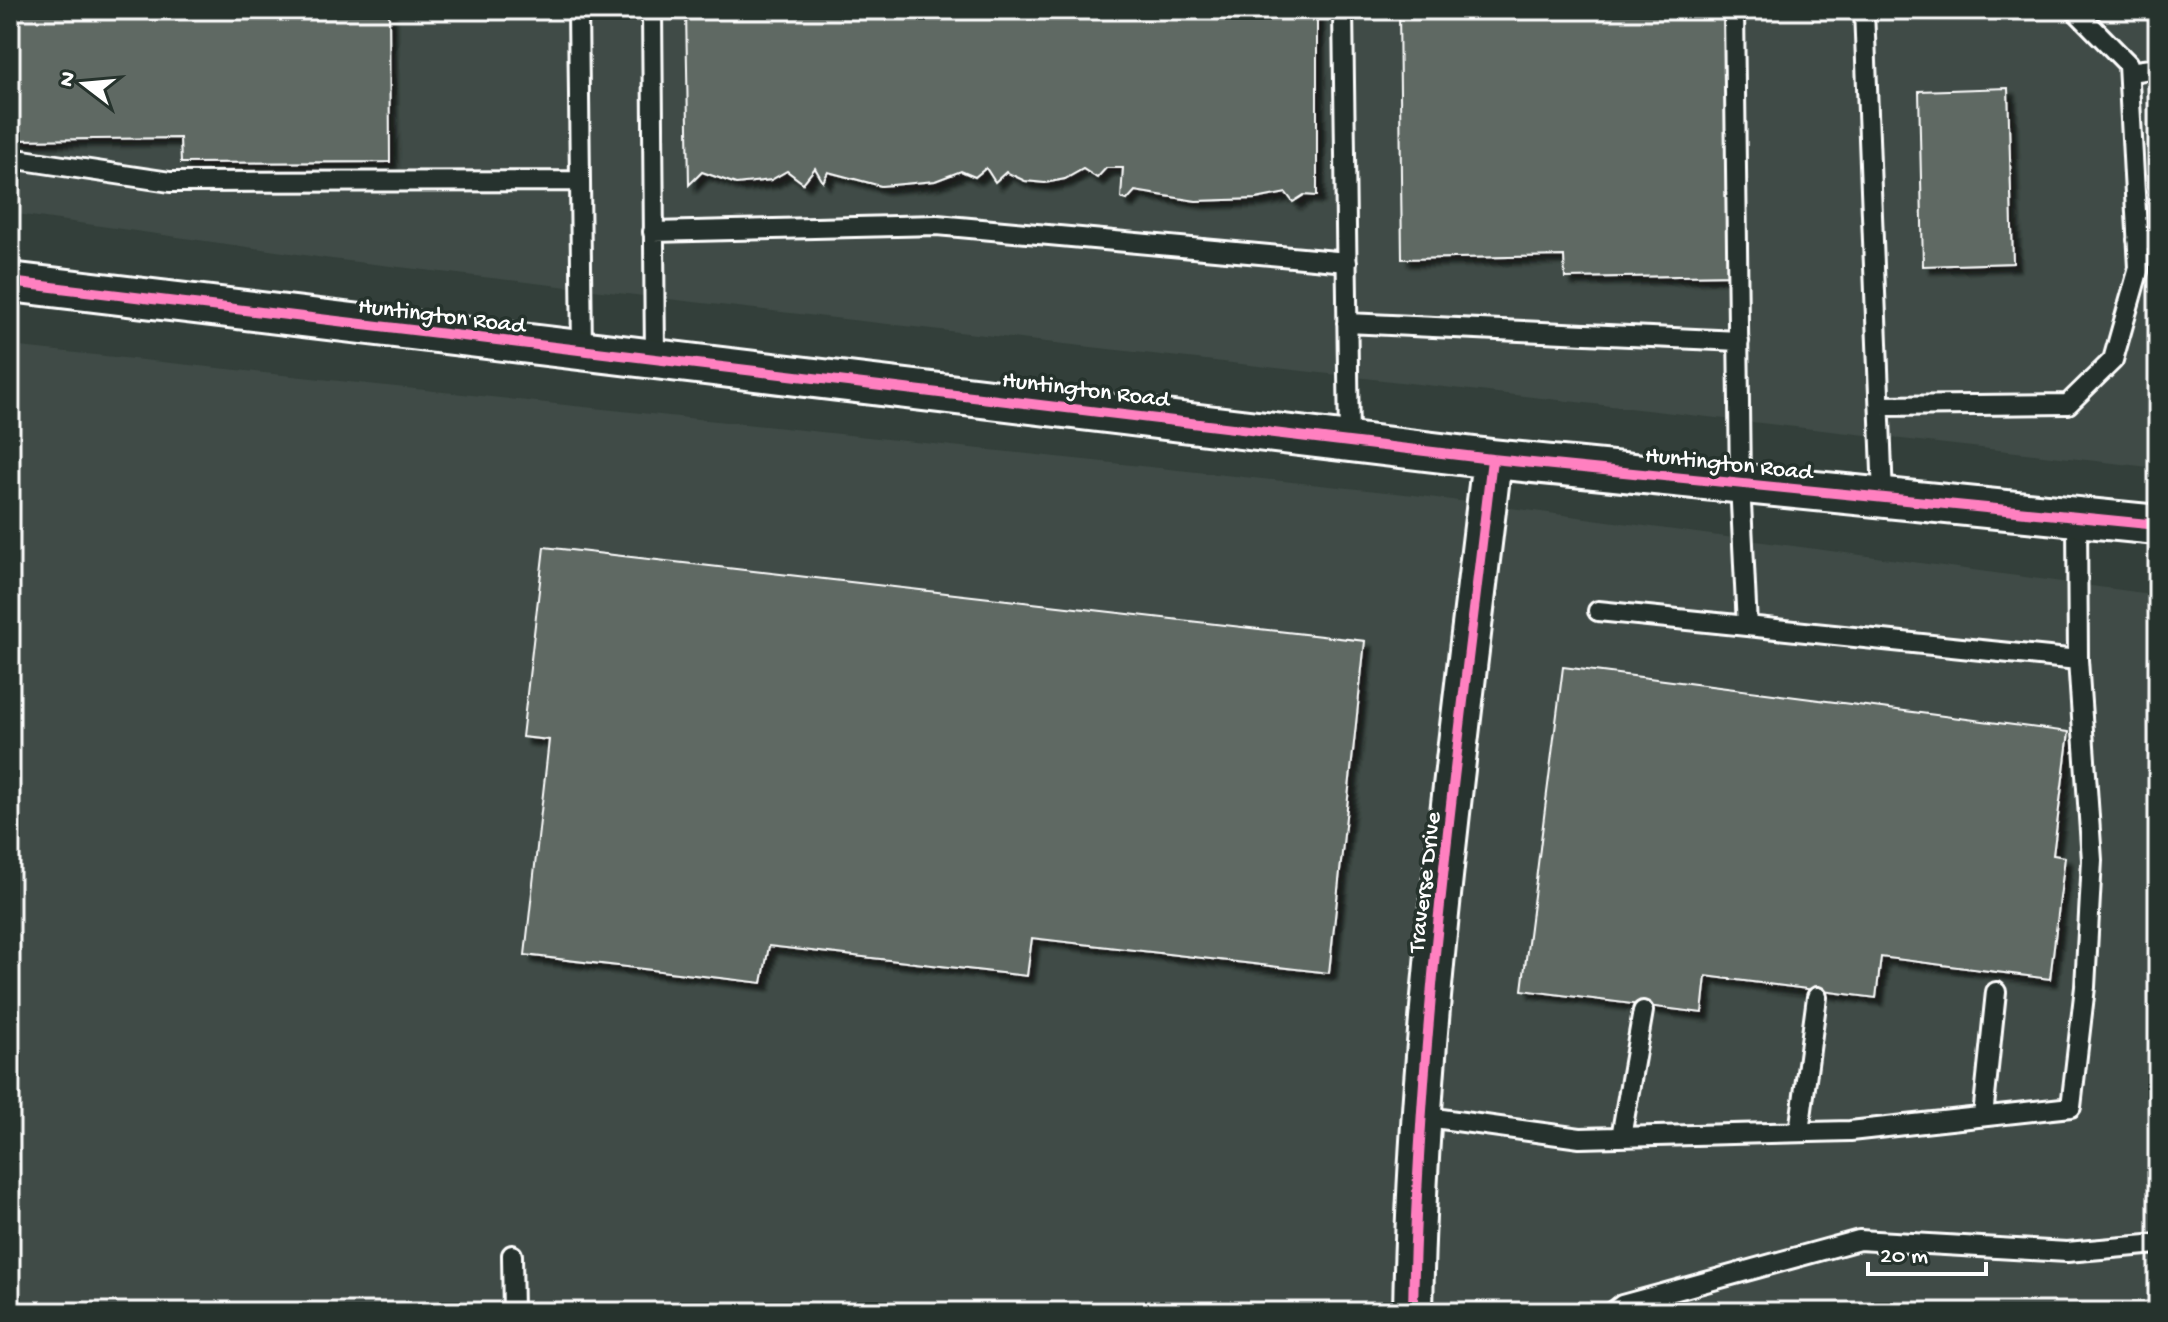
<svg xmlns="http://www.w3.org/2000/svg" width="2168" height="1322" font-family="'Gochi Hand',sans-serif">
  <defs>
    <filter id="shadow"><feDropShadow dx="7" dy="7" stdDeviation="2" flood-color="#0009"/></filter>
  </defs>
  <rect width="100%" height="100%" fill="#333f3a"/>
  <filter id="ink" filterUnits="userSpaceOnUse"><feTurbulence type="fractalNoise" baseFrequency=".0125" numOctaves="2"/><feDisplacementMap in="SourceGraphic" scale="16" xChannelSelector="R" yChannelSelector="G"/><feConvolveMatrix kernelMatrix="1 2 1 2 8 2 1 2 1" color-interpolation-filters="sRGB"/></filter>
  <g filter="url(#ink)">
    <path fill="#404c47" d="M10,10H2158V468L694,302L332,259L10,213Z
      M10,346L1414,495L2158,595V1312H10Z"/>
    <path fill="#5f6964" stroke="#fff" stroke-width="2" filter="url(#shadow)" d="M10,10H389L390,162L181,163L180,138L10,140Z
      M686,10H1317V196L1304,195L1293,202L1286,193L1256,199L1196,201L1135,191L1127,200L1121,198L1123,168H1106L1097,178L1083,169L1065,179L1045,183L1025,181L1006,172L995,182L986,168L975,177L961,171L935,181L881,186L828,172L823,182L815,168L803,183L787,171L771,180L736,184L702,172L689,185Z
      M1399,10H1729L1733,275L1565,278L1564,256L1402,259Z
      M2008,88L2013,263L1923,266L1919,91Z
      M544,547L1365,641L1329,973L1032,938L1027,976L769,946L762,983L525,955L549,740L522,737Z
      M1563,667L2069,732L2053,855L2065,857L2050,979L1881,957L1876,998L1706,976L1702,1013L1522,990Z"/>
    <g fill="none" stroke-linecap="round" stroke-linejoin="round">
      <g stroke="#fff" stroke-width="24">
        <path id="lane" d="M578,10L582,351
          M652,10L655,358
          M1343,10L1349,441
          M1864,10L1883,497
          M2129,72L2158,68
          M10,158L170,182L579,181
          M653,232L937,225L1347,262
          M2137,240H2158
          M1347,323L1739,341
          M1880,406L2068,404L2113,360L2139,268L2128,64L2075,10
          M1598,611L1747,626L1740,483L1734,10
          M1747,626L2078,660L2077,517
          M1420,1116L1580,1138L1850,1131L2071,1107L2085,987L2092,860L2078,660
          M1983,1116L1996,992
          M1799,1132L1817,997
          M1621,1137L1643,1011
          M512,1255L513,1312
          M1613,1312L1622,1305L1859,1240L2067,1252L2158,1244"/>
      </g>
      <g stroke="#fff" stroke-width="44">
        <path id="street" d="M10,282L1492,459L2158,525
          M1413,1312C1418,1026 1459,743 1492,459"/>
      </g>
      <use href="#lane" stroke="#26332d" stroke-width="18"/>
      <use href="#street" stroke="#26332d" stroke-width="38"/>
      <g stroke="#26332d" stroke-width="15">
        <path id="cycleway" d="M10,282L1492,459L2158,525
          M1413,1312C1418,1026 1459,743 1492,459"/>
      </g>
      <use href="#cycleway" stroke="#ff80c0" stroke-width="10"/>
    </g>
  </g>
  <g text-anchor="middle" stroke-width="7" stroke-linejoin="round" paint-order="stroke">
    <g font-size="24" fill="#fff" stroke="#26332d">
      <text transform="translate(442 314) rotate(7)" y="8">Huntington Road</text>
      <text transform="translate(1086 388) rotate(7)" y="8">Huntington Road</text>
      <text transform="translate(1729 462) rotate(6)" y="8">Huntington Road</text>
      <text transform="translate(1423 882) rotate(-83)" y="8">Traverse Drive</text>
    </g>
  </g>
  <rect width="2168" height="1322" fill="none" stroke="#26332d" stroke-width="40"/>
  <rect x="20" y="20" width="2128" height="1282" fill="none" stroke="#fff" stroke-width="3" filter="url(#ink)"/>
  <g transform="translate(84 84) rotate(286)" stroke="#26332d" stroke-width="6" paint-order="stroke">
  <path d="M0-6L14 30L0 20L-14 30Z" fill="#ffffff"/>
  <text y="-12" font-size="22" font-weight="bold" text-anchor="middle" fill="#ffffff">N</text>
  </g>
  <path d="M1868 1262v12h118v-12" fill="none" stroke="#ffffff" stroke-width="4"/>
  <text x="1880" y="1262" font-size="24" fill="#ffffff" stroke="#26332d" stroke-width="6" paint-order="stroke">20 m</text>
</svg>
